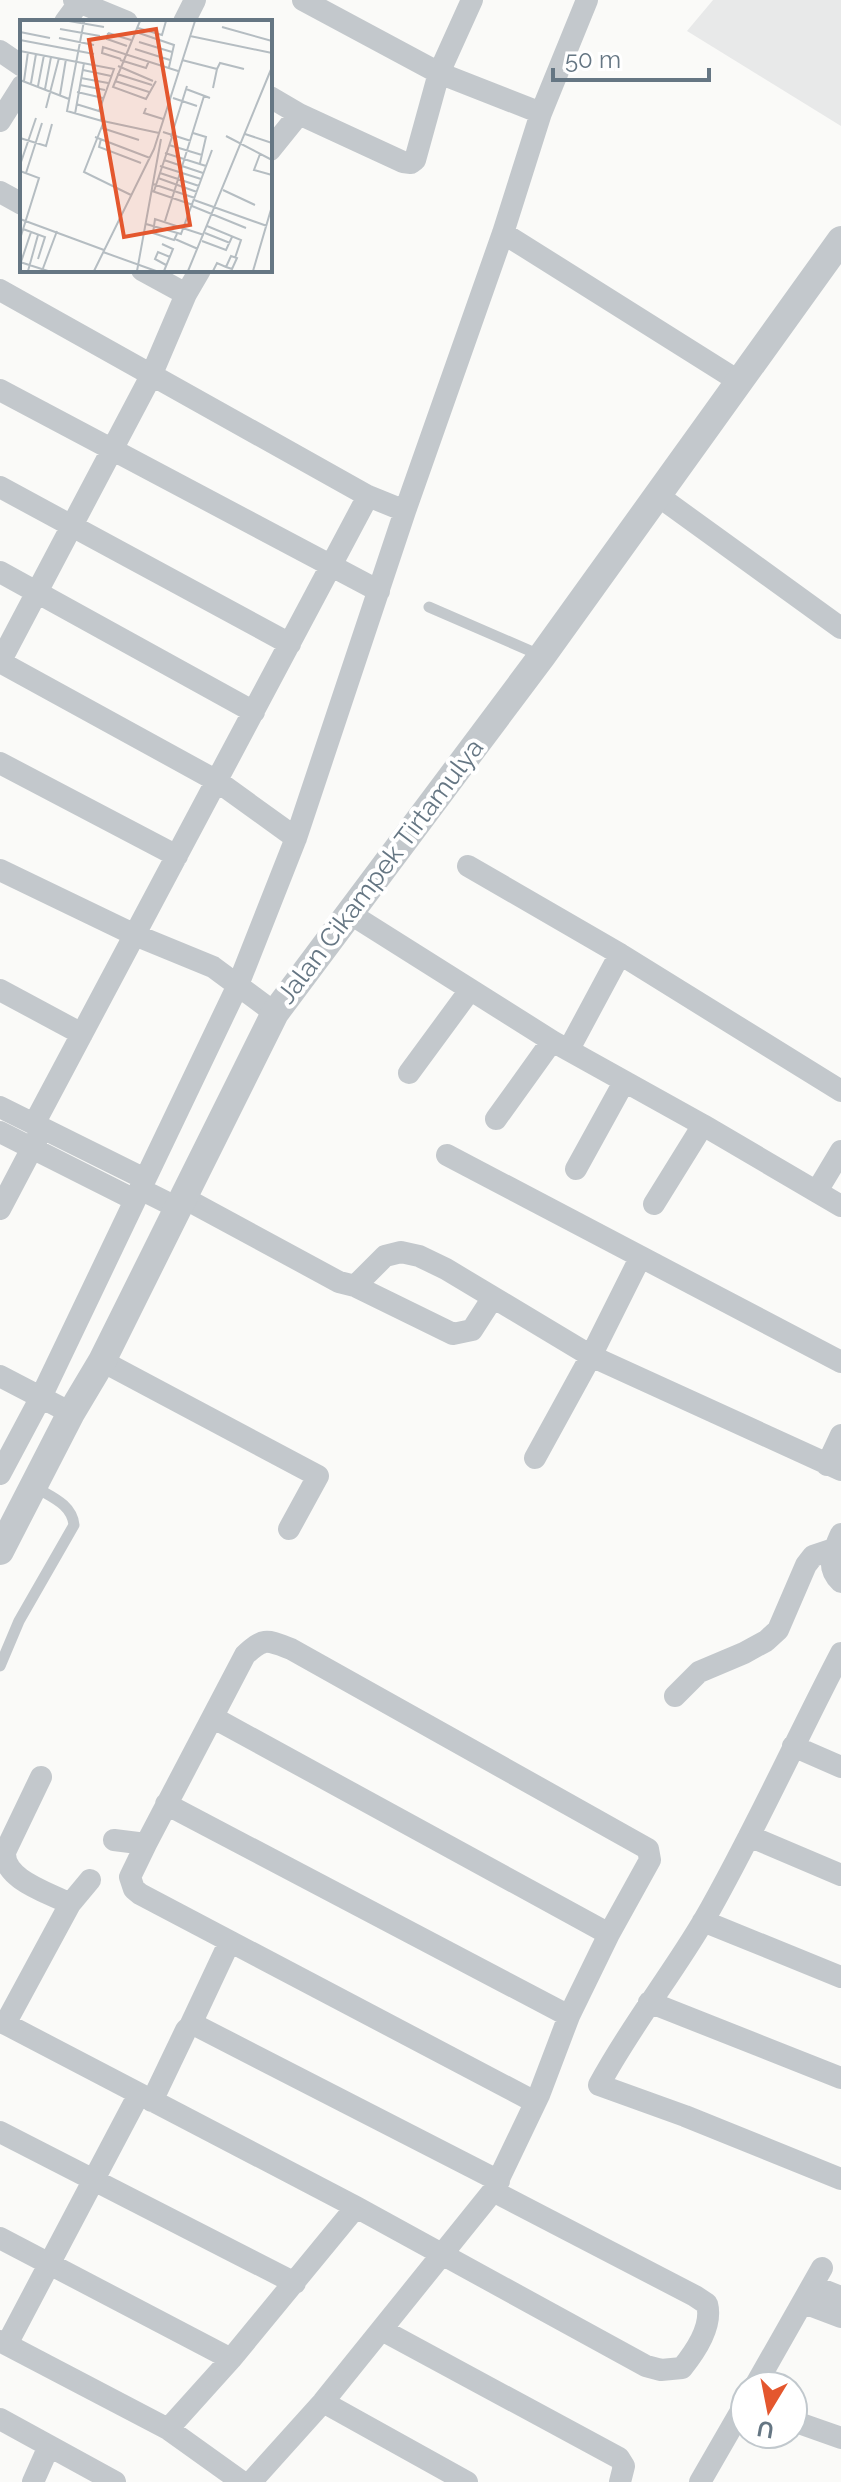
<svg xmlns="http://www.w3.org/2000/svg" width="841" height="2482" font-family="Raleway,sans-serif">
  <rect width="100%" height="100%" fill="#fafaf8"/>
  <path fill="#e8e9e9" d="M713,0H841V126L687,31Z"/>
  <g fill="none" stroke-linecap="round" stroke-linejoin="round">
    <path stroke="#c3c8cc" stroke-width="11" d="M429,607L542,656
      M0,1666L19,1621L74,1525C72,1504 51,1497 35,1487"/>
    <path stroke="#c3c8cc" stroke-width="22" d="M74,0L127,22
      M303,0L439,73L541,113
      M65,22L81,0
      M184,22L195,0
      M0,51L22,66
      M270,97L299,114L403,162L411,163L415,160L439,73L472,0
      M0,121L22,86
      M270,150L299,114
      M0,192L22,204
      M503,233L740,382
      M142,270L186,294
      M0,290L368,496L405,511
      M0,390L379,591
      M0,487L290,644
      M657,495L841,628
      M0,572L254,712
      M0,662L151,376L186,294L200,270
      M0,662L217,781L296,838
      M0,763L177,856
      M468,866L620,954L841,1091
      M0,870L135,935L213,967L275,1013
      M349,913L552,1041L703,1125L841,1206
      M0,990L82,1034
      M569,1049L620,954
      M409,1073L470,990
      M0,1107L145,1179
      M496,1119L552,1041
      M34,1124L368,496
      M0,1132L135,1200
      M447,1155L841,1362
      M576,1169L624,1082
      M140,1189L176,1207
      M817,1191L841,1151
      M182,1197L339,1282L355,1286L385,1256L401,1252L419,1256L446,1269L591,1356L841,1470
      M654,1204L703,1125
      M0,1209L39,1135
      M355,1286L453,1334L472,1330L492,1299
      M102,1361L318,1476L289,1529
      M0,1376L71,1413
      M535,1458L591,1356L640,1258
      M827,1465L841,1435
      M0,1474L41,1397L238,985L296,838L405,511L503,233L541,113L587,0
      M841,1534C833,1552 825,1567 841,1582
      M841,1653C795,1741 754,1833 704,1920C671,1976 630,2027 599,2085L685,2116L841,2179
      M675,1696L699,1672L744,1653L766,1641L778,1630L806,1565L813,1556L834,1549
      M214,1718L609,1934
      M793,1746L841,1767
      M41,1777L5,1852C3,1880 50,1893 70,1904
      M166,1804L569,2016
      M749,1836L841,1875
      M114,1840L146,1844L245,1655C264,1637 267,1640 291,1649L648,1849L650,1860L609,1934L569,2016L539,2095L493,2191L323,2402L251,2482
      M146,1844L130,1877L134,1889L140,1894L535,2102
      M703,1921L841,1977
      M649,2002L841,2078
      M0,2021L356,2207L646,2366L661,2370L682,2368C695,2352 713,2326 707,2304L695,2296L493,2191
      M5,2024L70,1904L90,1880
      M190,2026L229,1943
      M152,2101L186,2030L190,2026L195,2025L499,2181
      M0,2132L295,2283
      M0,2238L231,2359
      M813,2286L841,2297
      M804,2303L841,2317
      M382,2330L619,2458L624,2466L620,2482
      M0,2341L168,2429L242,2482
      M7,2344L139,2094
      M755,2386L822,2268
      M323,2402L467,2482
      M0,2419L115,2482
      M793,2421L841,2438
      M168,2429L231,2359L356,2207
      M33,2482L49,2446
      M700,2482L745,2404"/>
    <path stroke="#c3c8cc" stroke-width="28" d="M0,1551L71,1413L102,1361L275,1013L542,656L841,240"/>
  </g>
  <g text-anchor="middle" stroke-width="8" stroke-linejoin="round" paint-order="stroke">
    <g font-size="26" fill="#657683" stroke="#fff">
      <text transform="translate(380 871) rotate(-53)" y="9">Jalan Cikampek Tirtamulya</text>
    </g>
  </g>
  <g transform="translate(20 20)">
    <rect width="252" height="252" fill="#fafaf8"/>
    <path fill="none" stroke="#b5bdc2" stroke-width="2" d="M49,1L84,7M64,1L47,91L82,101M120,1L93,67L126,79L136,61M202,7L252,21M118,8L142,15L146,1M40,9L80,16M0,12L30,18M116,12L154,25L149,47M88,13L87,19L107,26M88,13L111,20M170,16L252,33M39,18L74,25M0,20L74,34M119,22L152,32M115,29L150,40M0,31L94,49L79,91M101,39L82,33L83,27L158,51M100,40L126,48L129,41M162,40L197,49L193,68M98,46L133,61M197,49L200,43L224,49M63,50L91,56M97,54L132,65M61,58L88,63M0,60L49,79M4,61L8,32M95,61L129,72M11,63L16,34M60,65L85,70M18,66L24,35M25,69L31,37M166,69L190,78M57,72L83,78M40,75L46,39M153,78L177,86M56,84L82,92L81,100M26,88L39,38M126,88L124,93L143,99M55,94L64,43M83,101L139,113M84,101L64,152L111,175M82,108L119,120M143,112L171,121M173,113L186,117L180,143M225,114L252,123M206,116L252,140M75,117L130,138M151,117L167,66M0,118L26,126L32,104M81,119L79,127L121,143M149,125L182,135M145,133L186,146M240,134L234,150L252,155M144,140L183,153M0,145L16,98M140,146L181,159M0,151L19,158L0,219M6,153L22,103M140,153L179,166M138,158L177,172M133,164L175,178M203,170L235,185M132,171L173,185M134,171L152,117M174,180L247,206M172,186L226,208M0,199L84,230M145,201L184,76M126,204L161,214L192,130M187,206L221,220L215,238M3,209L25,217L18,239M185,213L210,223M157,214L154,220L133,213L135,199L184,215M155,219L178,229M182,221L206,230L212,217M142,224L153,229L144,251M83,232L136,251M0,242L28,251M0,245L11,212M146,245L135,239L138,232L150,237M8,251L18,215M22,251L37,211M74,251L134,129L175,1M117,251L141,119M168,251L252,47M193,251L197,243L206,247L212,249L217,238L211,236L206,247M233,251L252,186"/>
    <path fill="#e4572e" fill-opacity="0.15" stroke="#e4572e" stroke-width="4" d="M136,9L170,205L104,217L69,20Z"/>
    <rect width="252" height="252" fill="none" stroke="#657683" stroke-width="4"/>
  </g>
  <g transform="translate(769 2410) rotate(190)"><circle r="38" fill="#ffffff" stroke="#c1c8cd" stroke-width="2"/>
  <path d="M0-6L14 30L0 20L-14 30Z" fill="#e4572e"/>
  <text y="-12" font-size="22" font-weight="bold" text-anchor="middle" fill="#657683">U</text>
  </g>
  <path d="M553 68v12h156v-12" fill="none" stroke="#657683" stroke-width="4"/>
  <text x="565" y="68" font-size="24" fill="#657683" stroke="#ffffff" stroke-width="6" paint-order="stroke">50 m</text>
</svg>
